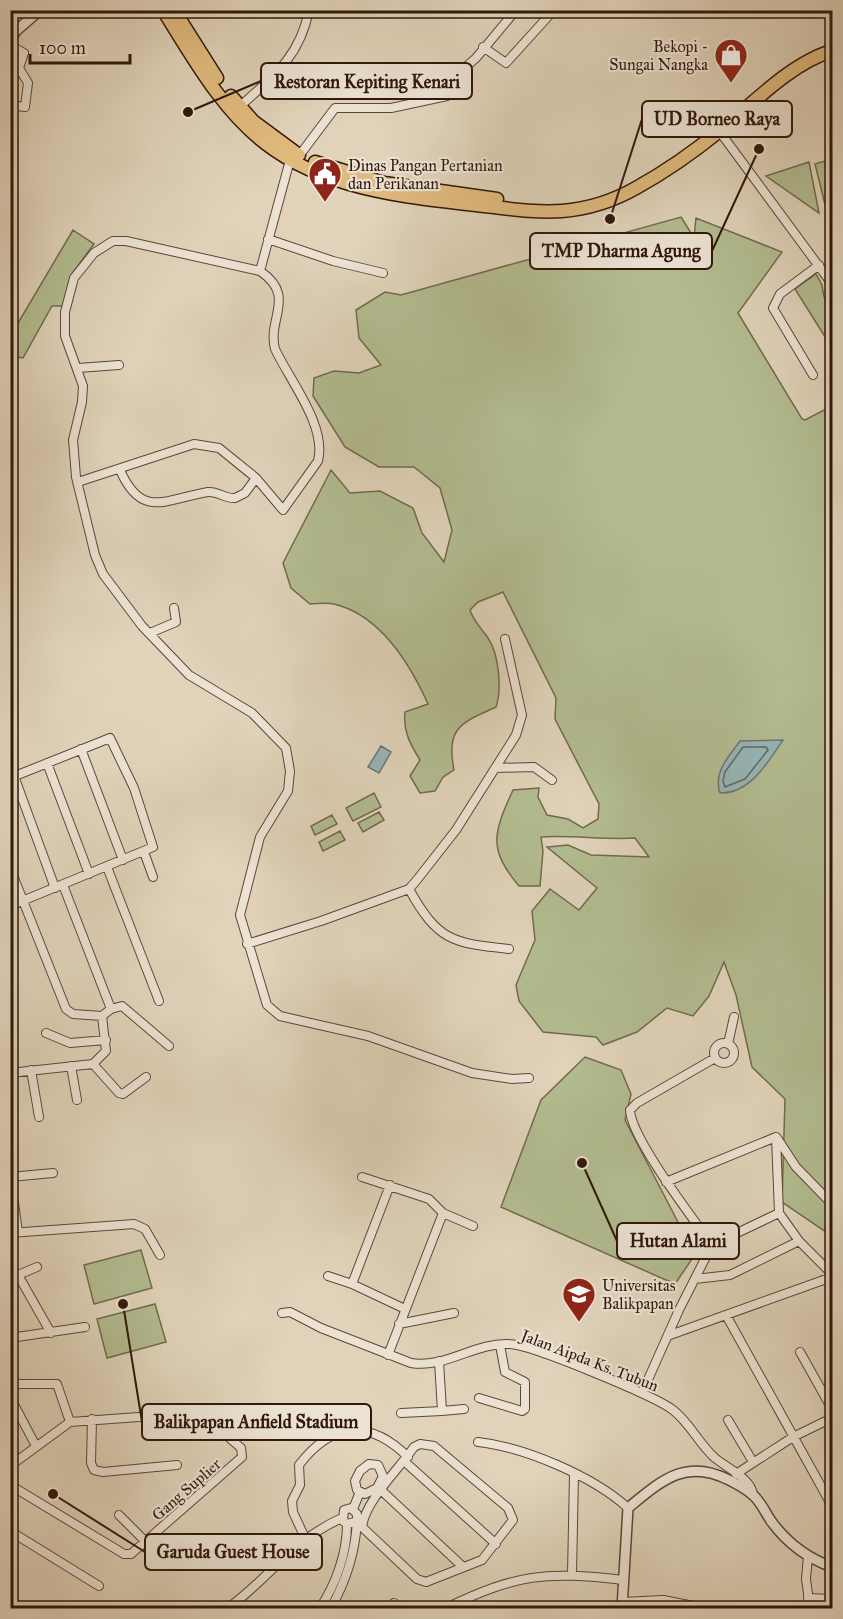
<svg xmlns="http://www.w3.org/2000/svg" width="843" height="1619" font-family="'IM FELL Great Primer',serif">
  <rect width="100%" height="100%" fill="#e0d3ba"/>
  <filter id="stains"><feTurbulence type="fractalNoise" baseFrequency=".00333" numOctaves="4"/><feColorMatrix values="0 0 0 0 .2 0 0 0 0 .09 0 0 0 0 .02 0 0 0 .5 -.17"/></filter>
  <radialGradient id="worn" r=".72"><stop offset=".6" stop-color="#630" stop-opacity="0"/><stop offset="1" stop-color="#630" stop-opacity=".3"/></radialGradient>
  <path fill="#b2bc90" stroke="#726a4e" stroke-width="1.5" d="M828,160L832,165L831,229L815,164Z
    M809,162L819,213L766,176Z
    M681,217L694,238L696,218L782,252L738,313L802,419L805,420L832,406V1236L782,1202L785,1099L752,1067L736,995L724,962L709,996L693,1016L667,1008L637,1032L603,1045L596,1037L543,1032L519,1001L516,985L535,940L532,911L550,889L579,910L597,888L547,847L568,845L591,855L649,857L635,838C603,840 573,835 541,837L543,851L540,886H519C487,848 494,832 513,790L539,788L538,797L547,815L568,819L583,828L598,819L599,804L555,719L556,698L503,592L478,602L470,610C474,622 481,628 488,638C499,654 502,689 496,707C460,723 446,728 454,770L443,777L435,791L420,793L410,776L420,760C410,744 403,731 405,712L428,704C410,664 380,615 334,604C327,602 317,604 310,604L291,588L283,563L331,470L350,493L380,491L413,508L422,533L444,562L452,530L440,488L414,467H379L345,447L313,396L314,378L334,371L359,373L381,365L359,338L356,310L385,292L401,295Z
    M73,230L94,244L71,275L64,306H52L23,358L11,356V335Z
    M816,274L822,285L824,297L832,308V348L795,289Z
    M374,793L381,807L353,821L346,808Z
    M379,812L384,820L363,832L358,823Z
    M332,815L337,824L315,835L311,826Z
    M340,831L345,840L323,851L319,842Z
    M585,1057L621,1070L631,1094L625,1120L680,1226L692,1259L675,1284L501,1207L541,1100Z
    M141,1250L152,1288L94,1304L84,1265Z
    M155,1304L166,1342L107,1358L97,1319Z"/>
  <path fill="#96b6b8" stroke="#6e7673" stroke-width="1.5" d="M783,740C768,762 750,794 720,793C713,772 728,758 740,741Z
    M381,746L391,752L379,773L368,767Z"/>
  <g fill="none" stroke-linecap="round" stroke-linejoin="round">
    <path stroke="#646662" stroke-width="1.5" d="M743,747H766L768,750L745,779L725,787L723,781L725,772Z"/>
    <g stroke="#5d4637" stroke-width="10">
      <path id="minor" d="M10,45L24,53L19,68L28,83L25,107L10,105
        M483,47L506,63L554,10
        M239,107C273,77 300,57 309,10
        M717,128L832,284
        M299,156L335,108H391L447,96L453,78L476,58L516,10
        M268,239L333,261L383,273
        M260,271L290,160
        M78,368L119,365
        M813,375L773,308L780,294L819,265
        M256,478L283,510L318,461C327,426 290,381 275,349C267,318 297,296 260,271L126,241H113L94,253L74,278L65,312V336L83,386L82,402L73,440L76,477L95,555L103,574L142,626L189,675L252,713L286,748L290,771L288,791L260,837L240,915L267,1005L280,1016L368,1036L472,1073L512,1079L529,1078
        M78,482L194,444L219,448L256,478L245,493L235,498C225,499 218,491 208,492C166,499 142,520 120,470
        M150,633L176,622L174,608
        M81,749L123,860
        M47,763L89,874
        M495,768L534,767L552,780
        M14,776L55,888
        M10,778L110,738L134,788L153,847L10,906
        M144,852L153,877
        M107,867L159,1001
        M10,868L66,1009L73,1014L102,1016L111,1009L63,885
        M409,889C438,941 452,943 509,949
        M247,944L321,921L409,889L416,881L456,830L516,735L522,715L505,639
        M111,1009L122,1006L169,1046
        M46,1033L70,1043L106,1040
        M714 1053a10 10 0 1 1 20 0a10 10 0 1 1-20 0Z
        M728,1044L734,1017
        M93,1064L106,1051L102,1016
        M71,1066L77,1100
        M31,1070L39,1117
        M10,1073L93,1064L119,1093L123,1094L146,1077
        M776,1137L779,1213L799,1241L832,1274
        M777,1138L796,1167L832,1204
        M10,1175L18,1232
        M10,1177L53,1173
        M362,1177L429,1199L443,1213L473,1226
        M666,1182L776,1137
        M390,1185L352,1284L405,1309
        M10,1233L134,1224L145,1229L160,1255
        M712,1245L779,1213
        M37,1267L18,1275L51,1333
        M328,1276L352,1284
        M695,1279L730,1275L799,1241
        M282,1313L290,1312L321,1328L411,1363C444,1369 476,1342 509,1344C530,1344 655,1396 673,1410C690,1423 699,1444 715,1458C727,1468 752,1479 753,1495
        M726,1315L832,1506
        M399,1324L454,1313
        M670,1335L832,1277
        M10,1338L85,1327
        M800,1352L832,1409
        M388,1355L443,1213
        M439,1361L442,1411L464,1409
        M10,1384H57L70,1422
        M642,1393L679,1310L712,1245C694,1220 631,1138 630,1110L637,1103L715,1058
        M10,1397L36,1446
        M479,1398L522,1411L525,1409V1382L505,1372L500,1345
        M401,1413L442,1411
        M92,1419L91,1463L94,1470L103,1472L177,1465
        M728,1420L753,1462
        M478,1442C524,1447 593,1476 628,1508
        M420,1444L434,1446L508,1508L513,1520L482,1560L426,1582L417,1579L362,1527C365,1501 399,1469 414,1447Z
        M404,1461L496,1544
        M369,1464L378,1465L383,1476L377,1488L365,1494L357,1490L355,1481L360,1471Z
        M10,1466L70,1422L180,1414
        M736,1474L793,1437L832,1418
        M10,1485L124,1554H131L242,1457L241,1448L209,1420
        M381,1490L462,1566
        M353,1509L360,1492
        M119,1515L145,1541
        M10,1531L99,1586
        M305,1538L293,1512L292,1501L300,1485L299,1465C331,1423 369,1418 408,1457
        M808,1556L806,1579L810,1608
        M572,1574L574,1475
        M808,1598L832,1599
        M622,1602L663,1600L704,1608
        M394,1603L396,1608
        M228,1608C271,1577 292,1540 342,1518
        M320,1608C336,1584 347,1553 347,1524
        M331,1608C347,1579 357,1546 357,1514L351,1508L344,1510L343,1521L347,1524L355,1522
        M446,1608C517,1574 545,1571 623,1580"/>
    </g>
    <g stroke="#5d4637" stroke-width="12">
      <path id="tertiary" d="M10,41L16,31L40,10
        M622,1608L628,1508C662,1480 686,1458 729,1480C737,1484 746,1489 753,1495C761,1502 765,1512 771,1521C787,1543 807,1558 832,1567"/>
    </g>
    <g stroke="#31170b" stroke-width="15">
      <path id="trunk" d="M163,10C192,56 221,109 265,143C324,189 404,197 476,205C505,208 533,213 562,211C587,209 613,201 636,188C665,172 695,151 722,129C753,103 793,62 832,51
        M174,10L217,78
        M231,96L253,121L299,155
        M315,162L384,183L497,199"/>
    </g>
    <use href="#minor" stroke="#ebe2d2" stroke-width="8"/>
    <use href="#tertiary" stroke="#ebe2d2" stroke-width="9"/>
    <use href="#trunk" stroke="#e0ba7d" stroke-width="12"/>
  </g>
  <defs>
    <g id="shop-pin" transform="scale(1.725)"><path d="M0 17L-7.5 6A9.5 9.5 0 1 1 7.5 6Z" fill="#8f2418" stroke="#ebe2d2"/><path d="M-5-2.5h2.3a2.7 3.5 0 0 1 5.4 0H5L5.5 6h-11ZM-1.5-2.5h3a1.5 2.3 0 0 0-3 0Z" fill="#fff"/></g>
    <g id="civic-pin" transform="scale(1.725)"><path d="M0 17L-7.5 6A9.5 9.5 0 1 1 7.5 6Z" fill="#8f2418" stroke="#ebe2d2"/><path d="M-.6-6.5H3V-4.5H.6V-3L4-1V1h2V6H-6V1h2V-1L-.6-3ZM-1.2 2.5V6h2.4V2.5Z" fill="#fff"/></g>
    <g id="university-pin" transform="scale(1.725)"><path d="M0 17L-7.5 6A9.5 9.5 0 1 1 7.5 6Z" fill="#8f2418" stroke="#ebe2d2"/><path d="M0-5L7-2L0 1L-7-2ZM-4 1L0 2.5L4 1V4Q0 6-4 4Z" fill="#fff"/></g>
  </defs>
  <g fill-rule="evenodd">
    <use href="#shop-pin" x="731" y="55"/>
    <use href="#civic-pin" x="325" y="174"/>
    <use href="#university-pin" x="579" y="1294"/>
  </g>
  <g text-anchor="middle" stroke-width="4.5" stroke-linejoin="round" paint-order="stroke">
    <g font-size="16" fill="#31170b" stroke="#ebe2d2" text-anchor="start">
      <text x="708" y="52" text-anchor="end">Bekopi -<tspan x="708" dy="18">Sungai Nangka</tspan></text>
      <text x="348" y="171">Dinas Pangan Pertanian<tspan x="348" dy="18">dan Perikanan</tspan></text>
      <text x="602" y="1291">Universitas<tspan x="602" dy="18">Balikpapan</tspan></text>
    </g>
    <g font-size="16" fill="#31170b" stroke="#ebe2d2">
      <text transform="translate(590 1360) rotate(21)" y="6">Jalan Aipda Ks. Tubun</text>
      <text transform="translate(186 1489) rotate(-41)" y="6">Gang Suplier</text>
    </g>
  </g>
  <path fill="none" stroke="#31170b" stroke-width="2" d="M188 112L261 81M610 219L642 119M759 149L712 251M582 1163L617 1241M123 1304L142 1422M53 1494L145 1552"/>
  <g fill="#31170b" stroke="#ebe2d2" stroke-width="2">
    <circle cx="188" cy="112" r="6"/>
    <circle cx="610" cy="219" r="6"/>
    <circle cx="759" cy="149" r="6"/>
    <circle cx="582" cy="1163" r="6"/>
    <circle cx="123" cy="1304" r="6"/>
    <circle cx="53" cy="1494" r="6"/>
  </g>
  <g fill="#ebe2d2" stroke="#31170b" stroke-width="2">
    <rect x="261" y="63" width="211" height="36" rx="6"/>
    <rect x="642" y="101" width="150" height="36" rx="6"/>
    <rect x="530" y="233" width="182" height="36" rx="6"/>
    <rect x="617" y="1223" width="122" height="36" rx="6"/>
    <rect x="142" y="1404" width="229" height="36" rx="6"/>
    <rect x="145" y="1534" width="177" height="36" rx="6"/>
  </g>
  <g font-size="18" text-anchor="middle" font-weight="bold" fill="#31170b">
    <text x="367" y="88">Restoran Kepiting Kenari</text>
    <text x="717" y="125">UD Borneo Raya</text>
    <text x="621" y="257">TMP Dharma Agung</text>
    <text x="678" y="1247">Hutan Alami</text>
    <text x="256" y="1428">Balikpapan Anfield Stadium</text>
    <text x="233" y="1558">Garuda Guest House</text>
  </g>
  <rect width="843" height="1619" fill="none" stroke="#e0d3ba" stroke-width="36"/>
  <rect x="12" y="12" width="819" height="1595" fill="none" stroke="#31170b" stroke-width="3"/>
  <rect x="18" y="18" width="807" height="1583" fill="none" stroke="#31170b" stroke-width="1.5"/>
  <path d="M30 54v9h100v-9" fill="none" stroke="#31170b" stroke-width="3"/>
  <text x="39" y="54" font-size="18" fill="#31170b" stroke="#ebe2d2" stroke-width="4.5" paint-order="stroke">100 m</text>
  <rect width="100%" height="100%" filter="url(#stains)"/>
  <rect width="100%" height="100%" fill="url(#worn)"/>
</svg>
